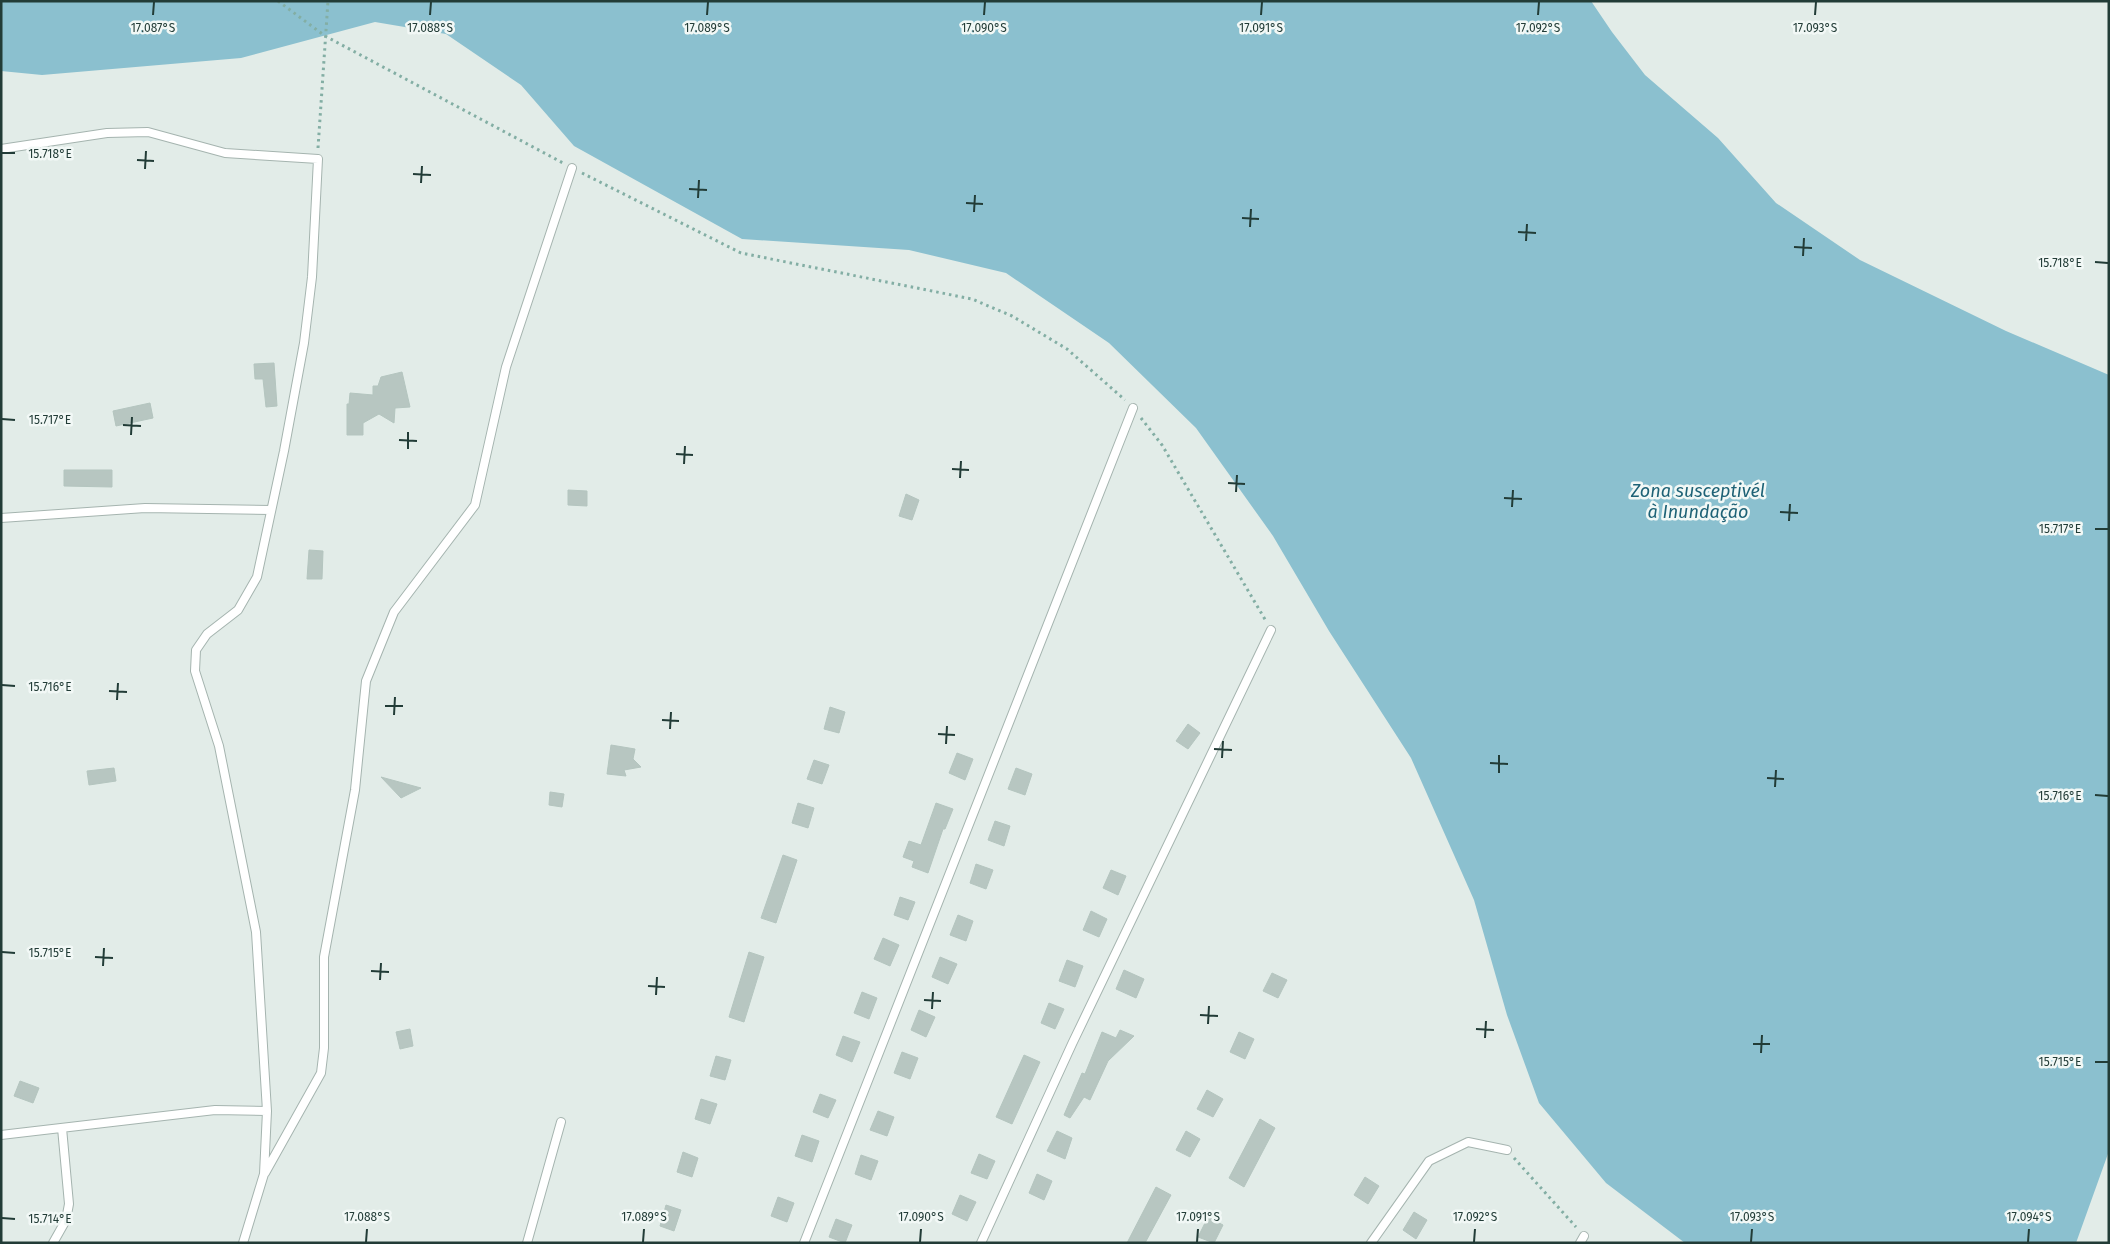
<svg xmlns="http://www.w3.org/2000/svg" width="2110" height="1244" font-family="'Fira Sans',sans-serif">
  <rect width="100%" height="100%" fill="#e2ece8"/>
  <path fill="#8bc0cf" d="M1,1H1591L1612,32L1645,75L1718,138L1776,203L1860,260L2006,331L2109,375V1151L2076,1243H1685L1606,1183L1539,1103L1507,1015L1474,900L1411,758L1329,631L1273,536L1196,428L1109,343L1006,273L909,250L742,239L574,146L521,85L446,34L375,22L241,58L42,75L1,71Z"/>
  <path fill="#b7c6c1" stroke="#b4c5bf" d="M274,363L277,406L266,407L263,379H255L254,364Z
    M402,372L410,407L395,408L394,423L379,414L363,423V435H347V404H349L350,393L373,395V386H378L381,377Z
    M150,403L153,418L116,426L113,411Z
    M64,470H112V487L64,486Z
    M568,490L587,491V506L568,505Z
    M906,494L919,500L912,520L899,516Z
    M309,550L323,551L322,579H307Z
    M830,707L845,712L839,733L824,729Z
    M1188,724L1200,733L1188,749L1176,741Z
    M611,745L635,749L633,759L641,767L624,770L626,776L607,774Z
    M957,753L973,759L965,780L949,773Z
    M814,760L829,765L822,784L807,779Z
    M114,768L116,781L89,785L87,771Z
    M1016,768L1032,774L1025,795L1008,789Z
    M381,777L421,788L401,798Z
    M550,792L564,794L562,807L549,805Z
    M798,803L814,808L808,828L792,823Z
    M936,803L953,809L945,829H943L928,873L912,867L914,861L903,857L909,841L921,845Z
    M995,821L1010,826L1004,846L988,840Z
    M783,855L797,860L776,923L761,918Z
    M976,864L993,870L986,889L970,883Z
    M1111,870L1126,876L1118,895L1103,888Z
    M900,897L915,902L908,920L894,915Z
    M1091,911L1107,919L1099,937L1083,930Z
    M958,915L973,921L966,941L950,935Z
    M883,938L899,945L890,966L874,959Z
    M749,952L764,957L744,1022L729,1017Z
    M940,957L957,964L948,984L932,977Z
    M1067,960L1083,966L1075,987L1059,981Z
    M1124,970L1144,979L1136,998L1116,989Z
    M1272,973L1287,980L1278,998L1263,991Z
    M862,992L877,998L869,1019L854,1013Z
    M1049,1003L1064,1009L1055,1029L1041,1023Z
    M919,1010L935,1017L926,1037L911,1030Z
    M410,1029L413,1046L400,1049L396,1032Z
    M1120,1030L1134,1036L1108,1061L1090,1100L1084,1097L1070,1118L1064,1115L1082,1073L1085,1074L1102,1032L1116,1038Z
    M1239,1032L1254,1039L1245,1059L1230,1052Z
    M843,1036L860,1042L852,1062L836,1055Z
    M902,1052L918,1058L910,1079L894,1073Z
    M1024,1055L1040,1062L1012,1124L996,1117Z
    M716,1056L731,1060L725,1080L710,1076Z
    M20,1081L39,1088L33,1103L14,1096Z
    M1207,1090L1223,1099L1213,1117L1197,1109Z
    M820,1094L836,1100L828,1118L813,1112Z
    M701,1099L717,1104L710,1124L695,1119Z
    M878,1111L894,1117L887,1136L870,1130Z
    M1260,1119L1275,1128L1244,1187L1229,1178Z
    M1057,1131L1072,1138L1065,1159L1047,1151Z
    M1186,1131L1200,1139L1190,1157L1176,1150Z
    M802,1135L819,1141L812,1162L795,1156Z
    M683,1152L698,1158L692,1177L677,1172Z
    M979,1154L995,1161L987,1179L971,1173Z
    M861,1155L878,1161L871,1180L855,1174Z
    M1037,1174L1052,1181L1044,1200L1029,1193Z
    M1365,1177L1379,1186L1368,1204L1354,1195Z
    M1156,1187L1171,1195L1145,1243H1127Z
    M960,1195L976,1202L967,1221L952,1214Z
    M778,1197L794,1203L787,1222L771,1216Z
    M666,1205L681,1210L674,1231L660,1226Z
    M1414,1212L1427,1220L1416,1239L1403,1230Z
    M1208,1217L1223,1225L1214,1243L1198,1237Z
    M836,1219L852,1225L845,1243L829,1237Z"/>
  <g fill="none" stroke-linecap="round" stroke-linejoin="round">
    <g stroke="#a5b4af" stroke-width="10">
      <path id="lane" d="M1,149L107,133L148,132L225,153L318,159L312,277L304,343L284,451L257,577L238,610L207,634L196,650L195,671L219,746L256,932L267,1111L264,1174L243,1243
        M1,518L145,508L271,510
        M1,1135L215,1110L267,1111
        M265,1173L321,1073L324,1048V957L355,790L366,681L394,612L475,505L506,367L572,168
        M53,1243L66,1220L69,1204L62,1128
        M527,1243L561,1122
        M804,1243L1133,408
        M981,1243L1072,1044L1271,630
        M1371,1243L1429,1161L1468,1142L1507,1150
        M1580,1243L1584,1236"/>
    </g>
    <path stroke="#83aea4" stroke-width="3" stroke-dasharray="2.5 4" stroke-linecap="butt" d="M278,1L325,36L563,163
      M318,148L328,1
      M582,173L741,253L972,299L1012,316L1067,349L1125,400
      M1141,418L1162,445L1266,621
      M1514,1158L1576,1227"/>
    <use href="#lane" stroke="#fff" stroke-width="8"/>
  </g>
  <path fill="none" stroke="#223c37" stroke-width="2" d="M153,15L154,2M430,15L431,2M707,15L708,2M984,15L985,2M1261,15L1262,2M1538,15L1539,2M1815,15L1816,2M2,153H15M137,160L154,161M145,169L146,151M413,174L431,175M421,183L422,166M689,189L707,190M698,198L699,180M966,203L983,204M974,212L975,195M1242,218L1259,219M1250,227L1251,209M1518,232L1536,233M1526,241L1527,224M1794,247L1812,248M1803,256L1804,238M2095,262L2108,263M2,419L15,420M123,425L141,426M131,435L132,417M399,440L417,441M408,449V432M676,454L693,455M684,464L685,446M952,469L969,470M960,478L961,461M1228,483L1245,484M1236,492L1237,475M1504,498L1522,499M1512,507L1513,490M1780,512L1798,513M1789,521L1790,504M2095,529H2108M2,685L15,686M109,691L127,692M117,700L118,683M385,706H403M394,715L395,697M662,720L679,721M670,729L671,712M938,734L955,735M946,744L947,726M1214,749L1232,750M1222,758L1223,741M1490,763L1508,764M1499,773V755M1767,778L1784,779M1775,787L1776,770M2095,795L2108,796M2,952L15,953M95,957L113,958M103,966L104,948M371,971L389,972M380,980L381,963M648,986L665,987M656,995L657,977M924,1000L941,1001M932,1009L933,992M1200,1015L1218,1016M1208,1024L1209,1006M1476,1029L1494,1030M1485,1038L1486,1021M1753,1044H1770M1761,1053L1762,1035M2095,1062H2108M2,1218L15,1219M366,1242L367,1229M643,1242L644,1229M920,1242L921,1229M1197,1242L1198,1229M1474,1242L1475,1229M1751,1242L1752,1229M2028,1242L2029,1229"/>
  <g text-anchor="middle" stroke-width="5" stroke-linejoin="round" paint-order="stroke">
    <g font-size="18" font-style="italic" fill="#1e6276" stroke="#f2f8f6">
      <text x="1698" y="497">Zona susceptivél<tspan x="1698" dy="21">à Inundação</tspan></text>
    </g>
  </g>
  <g font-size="12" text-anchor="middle" fill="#223c37" stroke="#f2f8f6" stroke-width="5" stroke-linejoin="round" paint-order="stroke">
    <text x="153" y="32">17.087°S</text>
    <text x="430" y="32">17.088°S</text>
    <text x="707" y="32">17.089°S</text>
    <text x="984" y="32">17.090°S</text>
    <text x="1261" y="32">17.091°S</text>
    <text x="1538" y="32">17.092°S</text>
    <text x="1815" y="32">17.093°S</text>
    <text x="50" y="158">15.718°E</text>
    <text x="2060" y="267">15.718°E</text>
    <text x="50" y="424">15.717°E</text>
    <text x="2060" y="533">15.717°E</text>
    <text x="50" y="691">15.716°E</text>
    <text x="2060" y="800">15.716°E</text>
    <text x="50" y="957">15.715°E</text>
    <text x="2060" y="1066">15.715°E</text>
    <text x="367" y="1221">17.088°S</text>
    <text x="644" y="1221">17.089°S</text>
    <text x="921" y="1221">17.090°S</text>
    <text x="1198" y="1221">17.091°S</text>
    <text x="1475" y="1221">17.092°S</text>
    <text x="1752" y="1221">17.093°S</text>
    <text x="2029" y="1221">17.094°S</text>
    <text x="50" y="1223">15.714°E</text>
  </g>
  <rect width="2110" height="1244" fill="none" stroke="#223c37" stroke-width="5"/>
</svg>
